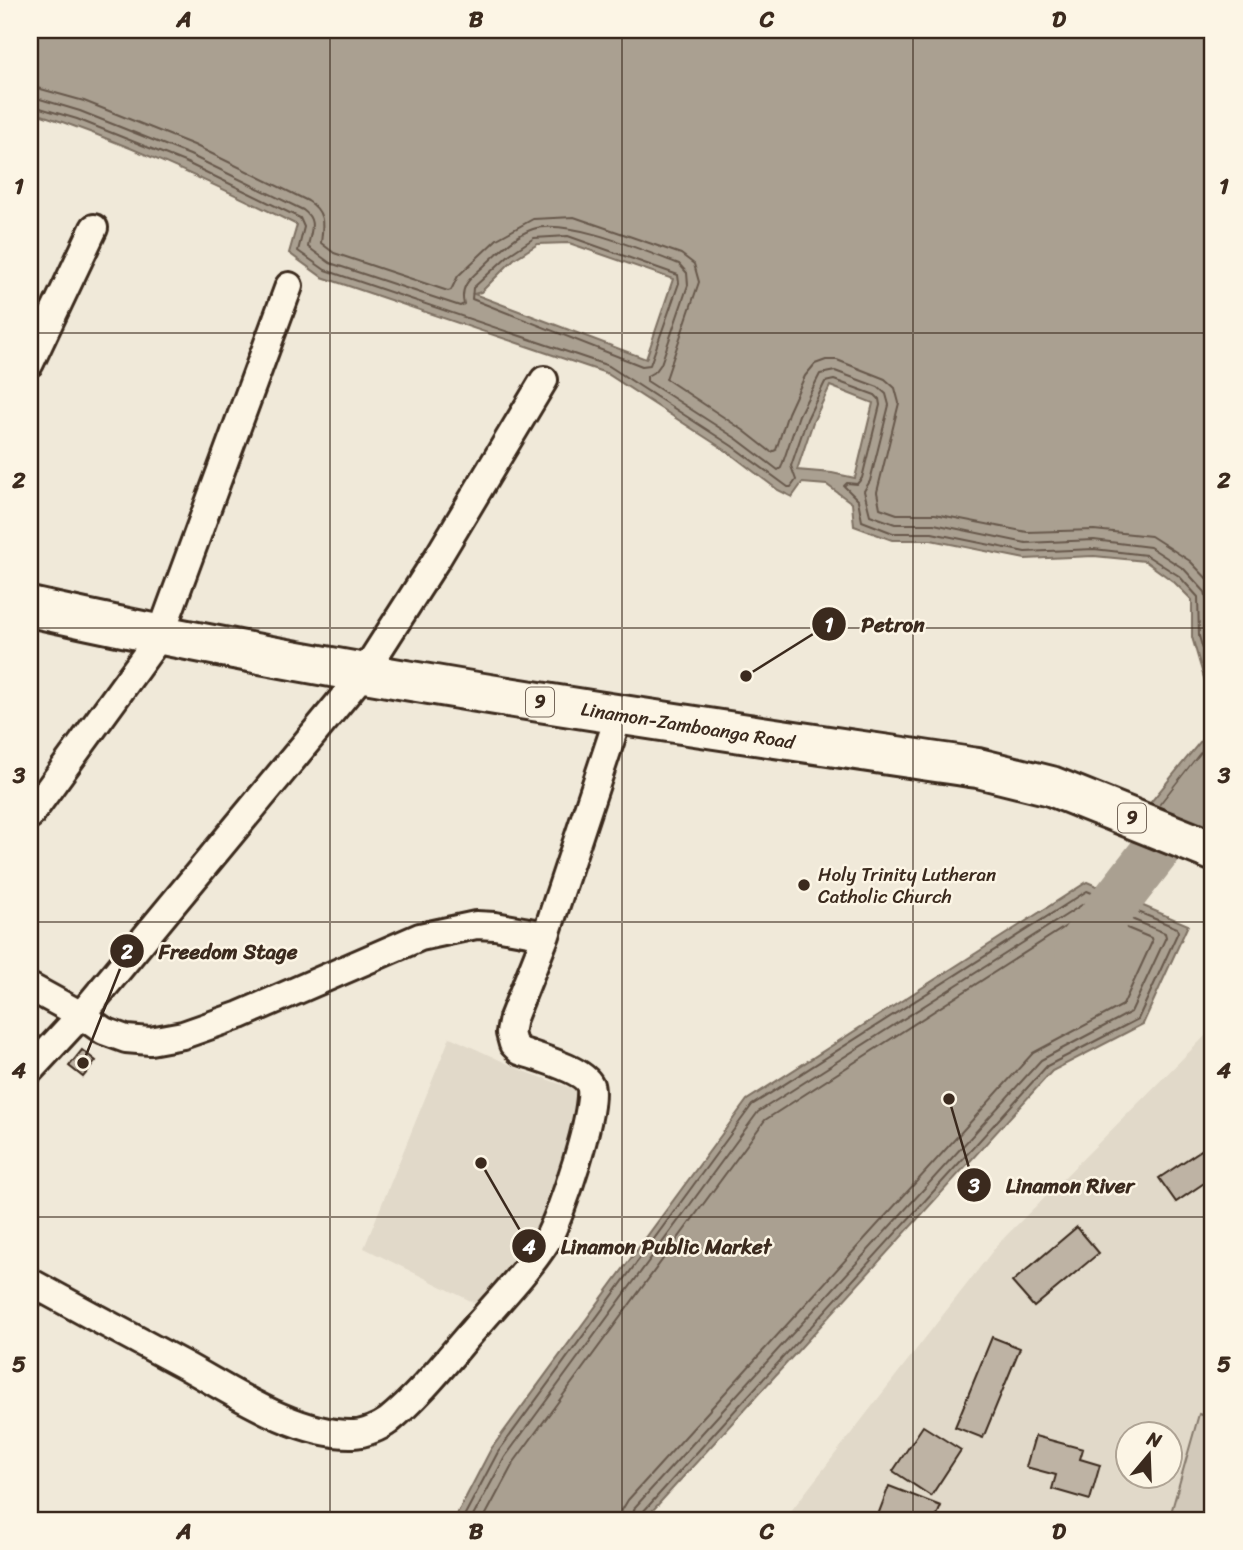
<svg xmlns="http://www.w3.org/2000/svg" width="1243" height="1550" font-family="Sriracha,sans-serif">
  <rect width="100%" height="100%" fill="#f0e9d9"/>
  <filter id="ink" filterUnits="userSpaceOnUse"><feTurbulence type="fractalNoise" baseFrequency=".0143" numOctaves="2"/><feDisplacementMap in="SourceGraphic" scale="14" xChannelSelector="R" yChannelSelector="G"/><feConvolveMatrix kernelMatrix="1 2 1 2 8 2 1 2 1" color-interpolation-filters="sRGB"/></filter>
  <g filter="url(#ink)">
    <path fill="#e1d9c9" fill-rule="evenodd" d="M1213,1028V1520H784L998,1244ZM1128,1434H1170V1476H1128Z
      M450,1037L521,1070L582,1092L545,1235L485,1308L364,1248Z"/>
    <path fill="#d2c9ba" stroke="#867a6c" stroke-width="2" d="M1199,1414L1213,1418V1520H1169Z"/>
    <path fill="#aaa091" stroke="#7e7163" stroke-width="2" fill-rule="evenodd" d="M30,30H1213V720L1212,705L1192,637V600L1174,582L1145,561L1094,556L1025,559L931,540H892L854,526L852,503L827,485L802,483L792,497L778,490L728,452L606,373L322,277L289,253L297,225C210,182 123,141 30,111ZM569,243L673,279L646,359L474,294L481,292L514,259L538,244ZM830,386L873,403L855,478L832,473L797,470L813,422Z
      M1213,726V806L1197,829L1146,808Z
      M1087,882L1188,925L1143,1024L1052,1071L644,1520H454L491,1449L747,1100Z"/>
    <g fill="none" stroke-linecap="round" stroke-linejoin="round">
      <path stroke="#67594c" stroke-width="2" d="M30,86L84,101L194,145L308,201C326,212 323,225 321,243L334,253L448,291L451,290L458,276L497,239L533,219L574,217L681,254L694,264L699,282L666,379L743,430L771,452L776,450L788,413L805,376L815,364L826,360H837L885,379L895,388L899,403L877,492L880,508L897,514H935L1027,532L1094,530L1151,536L1190,561L1213,585
        M30,96L80,111L190,155L303,210C318,221 310,232 308,247L330,263L460,306L464,304C459,285 472,277 485,265C499,252 515,235 533,229C568,218 644,251 679,264L687,273L688,285L661,364L656,371L647,376V381L737,439L778,470L781,468L799,415L820,374L835,371L878,387L886,394L889,405L870,481L864,491L870,515L895,524H934L1026,543L1094,540L1150,547L1184,569L1205,592L1207,600L1208,635L1213,653
        M30,105L77,119L187,163L300,218L304,227L298,251L325,270L609,366L732,446L788,487H791L796,480L791,466L807,419L825,382L834,380L875,395L879,399L880,405L862,478L857,484L847,483L844,486L858,500L862,521L893,533H932L1025,552L1094,549L1146,555L1179,576L1198,597L1199,636L1213,684
        M568,236L678,275L679,283L650,365L642,366L472,299L473,288L510,254L534,238Z
        M1213,737L1160,804L1162,807L1193,819L1206,804L1213,803
        M1213,751L1174,801L1191,809L1201,797L1213,794
        M462,1520L498,1452L752,1105L1087,891L1177,928L1178,932L1138,1019L1047,1066L642,1513L640,1520
        M471,1520L505,1457L758,1112L1088,901L1165,933L1166,937L1131,1012L1041,1060L635,1507L631,1520
        M483,1520L514,1462L765,1120L1088,912L1151,938L1152,942L1123,1005L1033,1053L628,1500L622,1510L620,1520"/>
      <path stroke="#aaa091" stroke-width="49" d="M1079,949L1213,777"/>
    </g>
    <path fill="#beb3a4" stroke="#3b2a1e" stroke-width="2" d="M82,1050L96,1061L83,1077L69,1066Z
      M1209,1145L1213,1151V1177L1176,1202L1159,1178Z
      M1077,1227L1099,1253L1034,1307L1012,1282Z
      M992,1337L1020,1348L983,1438L955,1427Z
      M923,1426L961,1450L931,1496L893,1471Z
      M1035,1436L1083,1449L1080,1459L1100,1465L1090,1500L1052,1489L1056,1475L1026,1467Z
      M889,1486L941,1506L935,1520H891L878,1515Z"/>
    <g fill="none" stroke-linecap="round" stroke-linejoin="round">
      <g stroke="#3b2a1e" stroke-width="32">
        <path id="minor" d="M30,363L94,228
          M30,815L160,636L289,286
          M30,987L81,1015L104,1031L126,1039L150,1041L183,1035L240,1015L420,937L476,925L495,926L546,935
          M30,1070L81,1015L363,674L438,557L544,380
          M30,1282C81,1310 133,1338 184,1365C233,1392 297,1436 354,1434C364,1434 380,1427 388,1421C421,1394 447,1360 475,1328C499,1300 526,1273 546,1242C560,1220 598,1106 590,1085C583,1069 536,1057 520,1051L513,1044L510,1033L513,1018L546,935L619,715"/>
      </g>
      <g stroke="#3b2a1e" stroke-width="44">
        <path id="highway" d="M30,607C343,677 660,721 978,768L1051,786L1213,851"/>
      </g>
      <use href="#minor" stroke="#fcf5e5" stroke-width="26"/>
      <use href="#highway" stroke="#fcf5e5" stroke-width="38"/>
    </g>
  </g>
  <path fill="none" stroke="#3b2a1e" stroke-width="2" stroke-opacity="0.55" d="M330,30V1520M622,30V1520M913,30V1520M30,333H1213M30,628H1213M30,922H1213M30,1217H1213"/>
  <circle fill="#3b2a1e" stroke="#fcf5e5" stroke-width="2.5" cx="804" cy="885" r="7"/>
  <g text-anchor="middle" stroke-width="5" stroke-linejoin="round" paint-order="stroke">
    <g fill="#fcf5e5" stroke="#75675a" stroke-width="2">
      <rect x="526" y="687.5" width="28" height="29" rx="5"/>
      <rect x="1118" y="803.5" width="28" height="29" rx="5"/>
    </g>
    <g font-size="18" font-weight="bold" fill="#3b2a1e">
      <text x="540" y="708">9</text>
      <text x="1132" y="824">9</text>
    </g>
    <g font-size="19" fill="#3b2a1e" stroke="#fcf5e5">
      <text transform="translate(688 725) rotate(9)" y="7">Linamon-Zamboanga Road</text>
    </g>
    <g font-size="19" fill="#3b2a1e" stroke="#fcf5e5" text-anchor="start">
      <text x="818" y="881">Holy Trinity Lutheran<tspan x="818" dy="22">Catholic Church</tspan></text>
    </g>
  </g>
  <path fill="none" stroke="#3b2a1e" stroke-width="2.5" d="M746 676L829 624M83 1063L127 951M949 1099L974 1185M481 1163L529 1246"/>
  <g fill="#3b2a1e" stroke="#fcf5e5" stroke-width="2.5">
    <circle cx="746" cy="676" r="7"/>
    <circle cx="83" cy="1063" r="7"/>
    <circle cx="949" cy="1099" r="7"/>
    <circle cx="481" cy="1163" r="7"/>
    <circle cx="829" cy="624" r="18"/>
    <circle cx="127" cy="951" r="18"/>
    <circle cx="974" cy="1185" r="18"/>
    <circle cx="529" cy="1246" r="18"/>
  </g>
  <g font-size="21" text-anchor="middle" font-weight="bold" fill="#fff">
    <text x="829" y="632">1</text>
    <text x="127" y="959">2</text>
    <text x="974" y="1193">3</text>
    <text x="529" y="1254">4</text>
  </g>
  <g font-size="21" text-anchor="middle" font-weight="bold" fill="#3b2a1e" stroke="#fcf5e5" stroke-width="5" stroke-linejoin="round" paint-order="stroke">
    <text x="893" y="632">Petron</text>
    <text x="228" y="959">Freedom Stage</text>
    <text x="1070" y="1193">Linamon River</text>
    <text x="666" y="1254">Linamon Public Market</text>
  </g>
  <rect width="1243" height="1550" fill="none" stroke="#fcf5e5" stroke-width="77"/>
  <g transform="translate(1149 1455) rotate(19)"><circle r="33" fill="#fcf5e5" stroke="#afa495" stroke-width="2"/>
  <path d="M0-5L12 26L0 18L-12 26Z" fill="#3b2a1e"/>
  <text y="-10" font-size="19" font-weight="bold" text-anchor="middle" fill="#3b2a1e">N</text>
  </g>
  <rect x="38" y="38" width="1166" height="1474" fill="none" stroke="#3b2a1e" stroke-width="2.5"/>
  <g font-size="23" text-anchor="middle" font-weight="bold" fill="#3b2a1e">
    <text x="184" y="27">A</text>
    <text x="476" y="27">B</text>
    <text x="767" y="27">C</text>
    <text x="1059" y="27">D</text>
    <text x="19" y="194">1</text>
    <text x="1224" y="194">1</text>
    <text x="19" y="488">2</text>
    <text x="1224" y="488">2</text>
    <text x="19" y="783">3</text>
    <text x="1224" y="783">3</text>
    <text x="19" y="1078">4</text>
    <text x="1224" y="1078">4</text>
    <text x="19" y="1372">5</text>
    <text x="1224" y="1372">5</text>
    <text x="184" y="1539">A</text>
    <text x="476" y="1539">B</text>
    <text x="767" y="1539">C</text>
    <text x="1059" y="1539">D</text>
  </g>
</svg>
